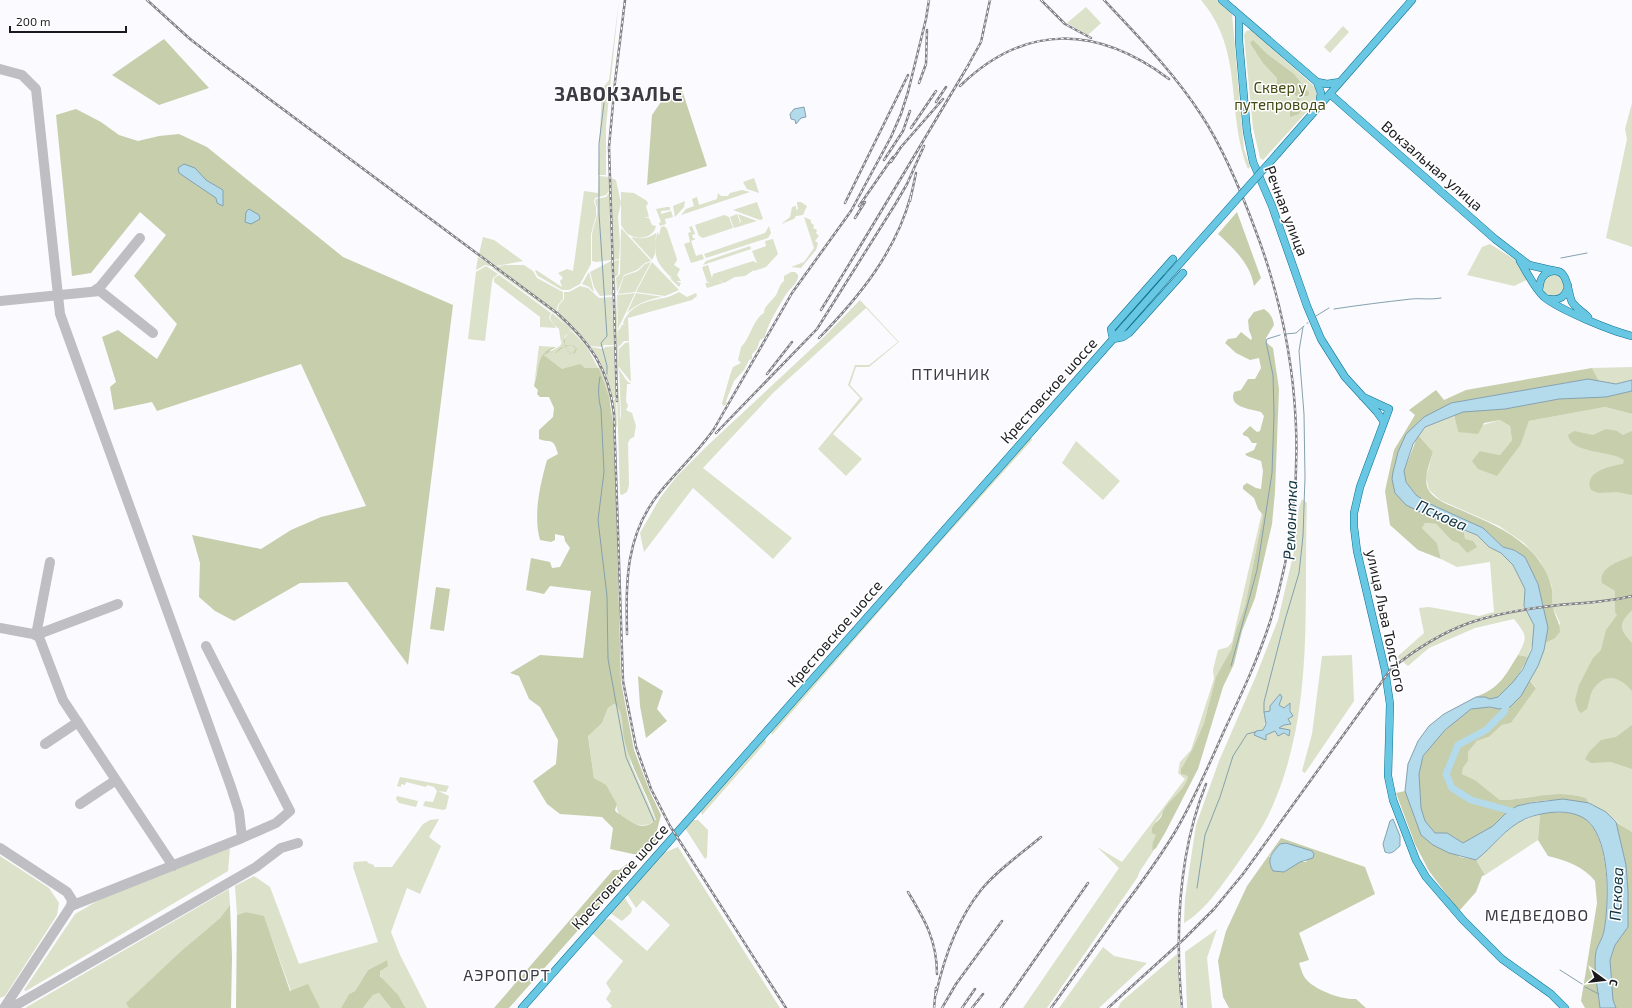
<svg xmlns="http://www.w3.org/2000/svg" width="1632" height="1008" font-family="'Exo 2',sans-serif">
  <rect width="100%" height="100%" fill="#fafaff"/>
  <path fill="#dce1c9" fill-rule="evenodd" d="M619,0L606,126V175H598L602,89L609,80Z
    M1201,0H1217L1232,14L1244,149L1250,167L1248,169C1225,110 1245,52 1201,0Z
    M1086,7L1101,23L1088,35L1067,23Z
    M1343,26L1349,32L1330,53L1324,47Z
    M1251,30L1315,87L1317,96L1312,106L1263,160L1260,158L1253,128L1244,35L1246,31Z
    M1632,103V247L1606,238L1627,139L1625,129Z
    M599,176L609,177V191L606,195L595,198L594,202L596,207V216L591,234V264L580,284L569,290H562L538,276L535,271L536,270L562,287L560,281L563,278L558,273L567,269L573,271L584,191L598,193Z
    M611,178L616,180L621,203L618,216L620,243L619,259L613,260Z
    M754,178L759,193L747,189L743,182Z
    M742,190L750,192L681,215L686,209L694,206L692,199L697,197L699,205L717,199L718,193L721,196H728L730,193Z
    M621,192L634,193L647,201L648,204L646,206L649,217L643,218H649L652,225L656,226C654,237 639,241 630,235C626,234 623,228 621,225Z
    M609,193L611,260L596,262L592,261C592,253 592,244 592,236C593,224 601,213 595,202L596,199L606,197Z
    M685,201L684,207L675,217L673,206Z
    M757,202L763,219L760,220L733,210Z
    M797,202H801L807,206L803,215L796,216L794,219L781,224L790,217L792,207L796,206V209L798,210Z
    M667,207H670V210L661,211V214L671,211L673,217L665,219L666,224L660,226L659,223L661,222L656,209Z
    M737,214L740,222L738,224L741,222L738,214L757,221L734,228L730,217Z
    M724,215L729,217L733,228L703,238L699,236L695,225Z
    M804,217L811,220V223L814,225L813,228L817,230L816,233L819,236L815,241L818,243L816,250L801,268L791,267L804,262L814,248Z
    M664,226L667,229L676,256L677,260L674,265L680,269L677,275L681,281H676L681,283L679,287L669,277L673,279C656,263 653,258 657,232L659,235L661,227Z
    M692,226L695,234L692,235L693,238L696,239L691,241L696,256L702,254L704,259L691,263L684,244L690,242L688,233L691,232L689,227Z
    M769,226L771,233L768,238L706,258L704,254L765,233Z
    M621,228L651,261L645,263L637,270L624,275L617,293L616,278L620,274Z
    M656,233L655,254L652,260L631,237C640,239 648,239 656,233Z
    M483,237L494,240L523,261L496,266L479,254Z
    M773,239L778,254L766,267L754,271V270L745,276L735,277L724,283L717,279L723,283L707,288L705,283H710L707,282L702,267L708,265L712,278L713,274L753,261L757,263L752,251L766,246L765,241Z
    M1490,244L1525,266L1531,278L1514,286L1467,275L1482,247Z
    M750,246L751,249L703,265L706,261Z
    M478,257L494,267L485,265L476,270Z
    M619,260L618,275L615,277L616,294L614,295L613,261Z
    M611,261L612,295L600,296L594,287L590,272Z
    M651,262L635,292L618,294L624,276L638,271L645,264Z
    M652,262L679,290L665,296L636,292Z
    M504,265H524L533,271L537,278L563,292V299L558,305L556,311L497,267Z
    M486,266L498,274L493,278L492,282L485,341L468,339L476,272Z
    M492,268H496L556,312L555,314Z
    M589,272L594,292L589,287L582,284Z
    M791,272H795L798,275C799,282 791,287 787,293C781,302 766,327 765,337L760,340L757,349L752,354V359L749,360L744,370L734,381L726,401L727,404L723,406L722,403L731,372L733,367L741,363L738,360L741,347C750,339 753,319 764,313C763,307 773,300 776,295C779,290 779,285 784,281V276Z
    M499,275L551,313L549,318L556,328L540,327V317L494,282V278Z
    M1543 286a11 11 0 1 1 22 0a11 11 0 1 1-22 0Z
    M580,286L588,288L599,298L612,297L614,345H604L602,347L590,346L573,326L557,312L559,305L564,299V292H569Z
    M679,292L687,297L696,293L697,296L692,300L628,318L629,341H624L618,348V331L623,324L626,326L623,323C631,304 647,301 664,298C669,297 675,294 679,292Z
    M635,293L618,329L617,295Z
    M636,293L663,297C650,298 636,304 627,313Z
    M616,295L619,364C616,383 621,401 620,420L621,415L619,369L627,381L631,384H627L626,401L628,406L626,410L632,413L636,426L634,437L630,439L628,443L629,485L627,492L622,495L620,494L617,396L619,395H617L614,296Z
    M860,300L899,342L869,367H856L850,385L863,399L833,434L862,459L846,476L818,449L860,398L848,385L855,365H869L898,342L866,308L773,393L703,468L792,538L773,559L693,488L644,552L640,533L660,498L677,476L706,447L824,337Z
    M552,313L571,330L561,342L559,329L554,325L550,318Z
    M557,313L572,327L589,346L587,347L556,315Z
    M572,330L587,347L598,368L562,369L544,355L560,346L565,336Z
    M629,342L631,382L619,367V349L625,343Z
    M539,346L556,347L544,353L537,371L534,386Z
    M614,346L616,396L613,399L604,371L591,347L603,349L605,347Z
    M588,347H590C600,363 610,382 612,401L610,403L597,362Z
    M1632,367V380L1616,384L1599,381L1592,368Z
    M616,398L617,426L614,429L611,404L612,402L615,424L613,401Z
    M1605,407L1632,414V832C1622,826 1615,820 1606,813C1599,807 1591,807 1586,798C1553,788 1532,800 1500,800L1475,780L1462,774L1463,768L1468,761V752L1477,741L1489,737L1502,725L1511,723L1536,687L1529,680L1538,666L1545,643L1554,639L1560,623L1553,608L1552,586L1540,561L1524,543L1499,526L1440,500L1429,490L1426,477L1433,452L1418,435L1425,427L1454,415L1458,432L1500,420L1510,426L1512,440L1500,455L1480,451L1478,469L1521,444L1529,421Z
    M1031,437L1032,440L910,576L909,574Z
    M1076,441L1120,481L1103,500L1062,463Z
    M1302,499L1307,503C1303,610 1316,715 1268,816C1259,834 1246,851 1235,867C1221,886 1205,911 1184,923L1185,898L1196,825L1219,761L1256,676L1278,620L1295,547L1299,507ZM1280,694L1279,705L1284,708L1289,704L1292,714L1288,719L1291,724L1284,725L1279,728L1289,736L1275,731L1266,735V740L1256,731L1263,730C1265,726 1265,721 1266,717C1270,709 1274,701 1280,694Z
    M1262,512L1263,515L1245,606L1236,630L1231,650L1215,682L1204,723L1193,748L1182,767L1188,777C1184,791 1173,797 1165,808C1161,813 1161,818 1156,821L1155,834L1156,835L1152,851L1154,850L1140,871L1137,878L1047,1008H1023L1119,868L1097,847L1122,862L1185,779L1178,773L1180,762L1191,750L1214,679L1213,670L1218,650L1228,647L1232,642Z
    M1424,523L1436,524L1452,541L1458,543L1467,553L1464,531L1477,535L1489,547L1501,553L1513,565L1520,578L1525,589L1524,606L1534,625V640L1528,657L1518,655C1528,636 1527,636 1514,619L1475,628L1429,648L1408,666L1397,657L1424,633L1419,608L1429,607L1479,616L1494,612L1490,562L1457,567L1441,559L1437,543L1422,528Z
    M901,582L903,584L772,735L771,731Z
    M1352,655L1354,701L1305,773L1302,771L1312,734L1322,656Z
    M614,704L618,706L621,713L631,764L656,821C642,832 613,819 617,804L606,786L594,778L588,735L602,723L608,708Z
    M765,738L766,742L702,815L701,811Z
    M400,777L449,786L446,792L438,791L449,796L446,809L443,810L423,806L425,801L433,802L437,791L434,787L427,785L426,787L406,782L405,785L401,784V787L397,786Z
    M397,796L418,801L416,807L399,803L396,799Z
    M1540,814L1538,840L1485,875L1476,860L1515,824Z
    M439,819L429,837L441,846L420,894L407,888L391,932L400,955L427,1008H406C403,997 377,979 380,971C381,967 385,963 387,960L368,970L355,991L349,994L341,1008H320L313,997L310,988L291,991L264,917L246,912L237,915L235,886L254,876L270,887L299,964L378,942L353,867L354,862L367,861L368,863L374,865V867H392L423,824L430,820Z
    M691,820H698L708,830L707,857L705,859L685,828Z
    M678,847L780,1008H610L612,1006L606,999L611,991L606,983L623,961L592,933L603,920L610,919L647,951L670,925L643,900L636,908L627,894L663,853Z
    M230,848L228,871L26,991L24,990L75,914L99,900Z
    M0,856L49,888L59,903L57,915L5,996L0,998Z
    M229,889L230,905L220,918L180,952L127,1003L129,1008H25Z
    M624,897L632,909L631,913L622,921L610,913Z
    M1217,929L1207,958L1212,1008H1187L1185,952Z
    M1103,947L1114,956L1147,963L1099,1008H1059Z
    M1177,954L1180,1008H1118L1121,1002Z
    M379,993L391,1008H363L373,995Z"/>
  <path fill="#c7ceab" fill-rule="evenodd" d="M164,39L209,88L159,105L112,75Z
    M1253,40L1267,54L1294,74L1309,93L1308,96H1301L1299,101L1302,107L1299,114L1290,117V110L1298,97L1294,94L1284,96L1277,93L1274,87L1277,83V78L1263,63L1250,43Z
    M682,90L707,166L647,185L652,115L665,96Z
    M76,109L101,122L119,135L138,141L159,136L179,134L207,147L343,257L453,305L408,665L347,582L300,583L234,621L215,611L199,597L200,563L192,535L261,549L291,530L321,517L366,506L301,364L157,411L152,402L114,410L110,387L116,382L102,337L118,330L157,359L177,324L134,276L166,235L140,212L91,273L72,276L56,115Z
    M1237,212L1261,278L1254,286C1250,263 1234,249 1218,234Z
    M1264,309C1270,313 1273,318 1274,325L1266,338V342L1273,348L1279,389L1275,492L1272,524L1255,598L1242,631L1234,664L1223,687L1198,769L1165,833L1156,848L1152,851L1153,842L1156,835L1152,833C1151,824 1157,823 1161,817C1162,815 1162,813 1163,811C1170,798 1184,792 1188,777L1186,775L1181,774V769L1193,748L1204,723L1216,677L1231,650L1236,630L1245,606L1263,515L1258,509L1254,498L1243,489V486L1247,483L1256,488L1261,489L1263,471L1261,461L1247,456L1245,454L1254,450L1257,443H1252L1248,437L1243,435V433L1250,426L1257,432L1260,431L1264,416L1261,412C1251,409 1228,408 1234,392L1241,390L1248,379H1255L1261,368L1259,358L1250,360L1236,353L1225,343L1228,339L1236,338L1241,332L1251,340L1252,338L1249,330L1248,320L1254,312Z
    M565,339V345H573L577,349L575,353L570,354L565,346L556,353L550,352L544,355L562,369L580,364L585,368H599L609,397L614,429L621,682L634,750L650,792L661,815L657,830V842L649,851L642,856L610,849L613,828L602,817L560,814L547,804L533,781L556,764L558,740L540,707L529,699L519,676L510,673L540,655L583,658L591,591L550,586L544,594L526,590L531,558L550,562L552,568L560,567L570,548L565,541L564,536L555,534V540L551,542L540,540C533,515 540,485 547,460L558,454C553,436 551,444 539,439V430L553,417L554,408L549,397H540L537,394L538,390L534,386C539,372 536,350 556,347L549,351L555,353L560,348L565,346L564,341L561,343ZM572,345L576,349L572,354L568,352L566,346ZM614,704C624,709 622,729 624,738C631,769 647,792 656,820C643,832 633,823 622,816C619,813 617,814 615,810L617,804L606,785L594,778L588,736L602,723L608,708Z
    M1592,368L1599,381L1588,379L1559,384L1451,403L1440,410L1398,452L1406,505L1464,531L1465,539L1473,541L1477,547L1467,553L1458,543L1452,541L1436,524L1425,523L1422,528L1437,543L1441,559L1418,550L1390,525L1385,491L1394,450L1415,415L1409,410L1436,390L1444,400L1466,390Z
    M1632,391V414L1605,407L1529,421L1521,444L1497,476L1478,469L1472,461L1480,451L1500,455L1512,440L1510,426L1500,420L1484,423L1478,434L1458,432L1454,415L1463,412L1505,409L1559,399L1606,397Z
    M1606,429L1617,431L1623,435L1632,431V495L1617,492L1598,493L1591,490C1583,472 1610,466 1623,464L1624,460C1610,450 1571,454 1568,435L1574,431L1593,435Z
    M1418,435L1433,452C1430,463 1422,479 1429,491C1436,501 1452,506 1463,511C1500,527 1538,543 1551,585C1553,591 1552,599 1553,606C1554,616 1560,621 1560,632L1554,639L1545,643L1548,628L1541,605L1540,593L1538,584L1525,557L1514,550L1503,547L1483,528L1426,502L1416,495L1406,482L1404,471Z
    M1632,556V610C1618,624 1619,629 1632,643V691C1621,678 1607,671 1594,688C1590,693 1589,703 1587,709L1581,713L1578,710L1575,700L1579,685L1593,658L1601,650L1606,630L1617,615L1615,612V591L1602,583C1598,567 1621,561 1632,556Z
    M436,587L450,589L444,631L430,629Z
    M1518,655L1528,657C1523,668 1507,696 1495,699C1489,700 1481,698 1476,697C1501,687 1504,677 1518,655Z
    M638,676L663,691L657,709L667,721L646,738L640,706Z
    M1529,680L1536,688L1511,723L1502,725L1489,737L1477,741L1468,752V761L1463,768L1462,774L1475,780L1500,800C1532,800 1553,788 1586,798L1589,803C1563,800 1531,796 1508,812C1502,816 1498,823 1492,827C1483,833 1473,839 1463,843L1447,833H1435C1432,829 1427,826 1425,821C1417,806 1416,770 1424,755C1429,745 1462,712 1472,709C1481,706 1491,707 1499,709L1525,686Z
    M1632,725V769L1611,762L1591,763L1585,759L1589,752L1601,740L1616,737Z
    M1405,791L1421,835L1460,857L1476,860L1485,875L1482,876L1476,892L1459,911L1429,871L1415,844L1396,793Z
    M1551,812C1559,813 1570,812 1578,815C1611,827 1609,902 1604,930C1603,937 1598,944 1596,950C1593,969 1598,989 1600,1008H1585L1581,1001L1597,903L1595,881C1584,867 1566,860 1548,856L1538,840L1540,814Z
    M1616,822L1632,832V1008H1616L1613,1000L1610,960L1615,945L1628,927V892L1626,865Z
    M1281,838L1365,867L1375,894L1299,933L1309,960L1299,963C1301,968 1302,974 1305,978C1314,990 1342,1000 1356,999L1366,1008H1229L1223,997L1218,961L1226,931L1247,886ZM1280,844L1312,851L1306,862H1300L1269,857Z
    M631,861L636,865L509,1008H494L613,870H619Z
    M230,905L232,957L231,1008H129L126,1003L180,952L220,918Z
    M246,912L264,916L290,991L308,984L320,1008H236L237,915Z
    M387,960L388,966L380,971V976L398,995L406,1008H391L379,993L373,995L363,1008H341L349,994L355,991L368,970Z"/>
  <path fill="#b3dbec" stroke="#85a1ae" d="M804,107L806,117L801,118L796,124L795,120L791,119L790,114L794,109Z
    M184,164L195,168L206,180L223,190V206L217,203L216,198L179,173L178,168Z
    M249,209L259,215L260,219L251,224L245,222L246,212Z
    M1588,379L1616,384L1632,380V391L1606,397L1559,399L1505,409L1463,412L1425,427L1413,444L1404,471L1406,482L1416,495L1426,502L1483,528L1503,547L1514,550L1525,557L1538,584L1548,628L1544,650L1538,666L1521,696L1510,707L1499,709L1490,707L1471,709L1445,730L1423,756L1419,774L1421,808L1425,821L1435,833H1447L1463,843L1493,826L1506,813L1517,806L1530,803L1563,799L1589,803L1606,812L1616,822L1626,865L1628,892V927L1615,945L1610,960L1613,1000L1616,1008H1600C1598,989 1593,970 1596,951C1598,944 1603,938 1604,931C1609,902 1610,852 1593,827C1579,806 1544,811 1525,819C1505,828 1493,847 1476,860L1449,853L1433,845L1421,835L1405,791L1408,764L1418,741L1429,726L1444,714L1476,697H1485L1490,699L1498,697L1513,682L1523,669L1532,649L1534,625L1524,606L1525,589L1513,565L1501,553L1489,547L1477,535L1433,518L1406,505L1395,493L1392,479L1393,472L1398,452L1406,434L1424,417L1451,403Z
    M1280,694L1282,697L1279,705L1284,708L1290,703V711L1293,716L1288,719L1291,724L1284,725L1279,728L1290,730L1289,736L1284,733L1278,736L1275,731L1266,735V740L1254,735L1256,731L1263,730L1266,724L1264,712L1270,711V706Z
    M1393,819L1400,836V846C1394,851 1392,855 1385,852L1383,844L1390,821Z
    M1286,843L1312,851L1314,854L1313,858L1300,862L1284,872L1273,871C1266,859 1272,853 1280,844Z"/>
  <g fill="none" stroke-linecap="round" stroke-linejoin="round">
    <path stroke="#85a1ae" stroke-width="1" d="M604,103L599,144V213L607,336L601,343L607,366V374
      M1561,258L1587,253
      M1334,309C1360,305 1385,302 1411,299C1421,298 1429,300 1441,298
      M1316,316L1329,308
      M1307,323H1308
      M1285,334L1296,333L1304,326
      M600,377C598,388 598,397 601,409L604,472L598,520L607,596L608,659L626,757L654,821
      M1231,666L1257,570L1272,473L1274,415L1273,375L1266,342L1267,339L1280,335
      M1264,712V702L1285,620L1299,573L1303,536L1305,477L1304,414L1299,351L1303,327
      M1197,888L1205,835L1220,797L1233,756L1247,734L1255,732
      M1560,970L1582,984
      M1585,987L1599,994"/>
    <path stroke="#b3dbec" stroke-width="7" d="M1508,699L1504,712L1486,730L1458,745L1446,774L1452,788L1471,800L1518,813"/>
    <path stroke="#bebec3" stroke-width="10" d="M0,69L22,75L36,89L60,314L231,787L239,812L242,838
      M94,291L100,287L140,238
      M0,301L100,291L153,333
      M0,628L33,634L39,637L63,700L173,866
      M36,635L118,604
      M36,635L50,562
      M45,744L78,722
      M80,804L116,780
      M0,848L67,892L72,900L71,906L4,1008
      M71,906L242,838L276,823L290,811L206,646
      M11,1008L256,867L281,848L298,843"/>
    <g stroke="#0c7290" stroke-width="8">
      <path id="major" d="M1222,0L1317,82L1321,93L1319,105
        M1239,15V41L1247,132L1253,162L1272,206L1307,306L1321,339L1345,377L1377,412L1384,422
        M1317,82L1327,84L1340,82
        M1330,94L1495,239L1529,265L1555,271
        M1278,153L1412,0
        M1520,261C1527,272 1534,288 1544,297C1560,310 1611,331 1632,336
        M1539,290C1540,282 1541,275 1549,272C1569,265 1567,292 1572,302C1576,308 1583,312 1588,317
        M1549,299C1559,301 1566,297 1568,286
        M1113,339L1111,329L1173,259
        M1113,339L1123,337L1129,333L1183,273
        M1363,397L1389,409L1360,487L1354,513V527L1357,551L1385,670L1390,704L1388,776L1393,800L1416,860L1426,877L1463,920L1502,959L1551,994L1565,1008
        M522,1008L1167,278"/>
    </g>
    <use href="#major" stroke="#68c7e2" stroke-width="7"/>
    <g stroke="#828287" stroke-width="2.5">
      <path id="rail" d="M147,0L190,39L225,66L557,313C590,342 609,369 614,414L623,681L636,747L651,789L670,826L786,1008
        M1041,0L1065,24L1091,38
        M966,69L981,42L990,0
        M919,83L926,64L927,30
        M960,86C1026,22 1098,26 1169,79
        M936,102L946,87
        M911,128L936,91
        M884,160L903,131L910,111
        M891,162L901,147L943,99
        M910,201L916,173
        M845,203L908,75
        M859,206L893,157
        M855,218L865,202
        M821,310C872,228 920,146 969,64
        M819,338C859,297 896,252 911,195
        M767,374L792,342
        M617,401L609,147L615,82L625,0
        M716,433L817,329L896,203L907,184L924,146
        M627,634C626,581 625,535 660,492C678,470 698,452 714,429L792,293L851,211L891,137L901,114L908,92L926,19L929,0
        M908,892C925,920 937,941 937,974
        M936,994C944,958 957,920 981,890C997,870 1021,854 1041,837
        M934,1008L936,988
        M942,1008L956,984L1002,921
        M962,1008L975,989
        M972,1008L983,994
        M1001,1008L1088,883
        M1051,1008C1074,976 1097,944 1120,911C1139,886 1158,860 1175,832C1194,800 1209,765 1224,731C1241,695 1258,659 1270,622C1311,492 1303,355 1255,229C1241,191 1224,150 1202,116C1175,74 1139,37 1104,0
        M1108,1008L1184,939L1214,909L1243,874L1391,669C1448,623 1488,613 1559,605C1584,603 1608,602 1632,596
        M1182,1008C1175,934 1178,854 1206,784"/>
    </g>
    <use href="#rail" stroke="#fff" stroke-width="1" stroke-dasharray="3" stroke-linecap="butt"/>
    <g stroke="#0c7290" stroke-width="8" stroke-linecap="butt">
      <path id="major-bridge" d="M1167,278L1278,153"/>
    </g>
    <use href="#major-bridge" stroke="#68c7e2" stroke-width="7"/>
  </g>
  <g text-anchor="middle" stroke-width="3" stroke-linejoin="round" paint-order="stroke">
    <g font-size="15" fill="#434a11" stroke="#fff">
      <text x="1280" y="93">Сквер у<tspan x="1280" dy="17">путепровода</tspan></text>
    </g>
    <g font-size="15" fill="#1a1a1e" stroke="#fff">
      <text transform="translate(1432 166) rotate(41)" y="5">Вокзальная улица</text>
      <text transform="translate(1286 211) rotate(69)" y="5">Речная улица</text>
      <text transform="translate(1049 391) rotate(-48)" y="5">Крестовское шоссе</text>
      <text transform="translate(1386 621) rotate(78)" y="5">улица Льва Толстого</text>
      <text transform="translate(835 634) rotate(-49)" y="5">Крестовское шоссе</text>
      <text transform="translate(620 877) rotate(-48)" y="5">Крестовское шоссе</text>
    </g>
    <g font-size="16" letter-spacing="1" fill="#3c3b44" stroke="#fff">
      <text x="951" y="380">ПТИЧНИК</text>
      <text x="1537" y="921">МЕДВЕДОВО</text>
      <text x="507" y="981">АЭРОПОРТ</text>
    </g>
    <g font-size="16" font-style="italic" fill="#103441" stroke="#fff">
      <text transform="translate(1442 515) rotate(24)" y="6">Пскова</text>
      <text transform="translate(1290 520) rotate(-88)" y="6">Ремонтка</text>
      <text transform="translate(1616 894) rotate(-87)" y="6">Пскова</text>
    </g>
    <g font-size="19" font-weight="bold" letter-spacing="1" fill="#3c3b44" stroke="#fff">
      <text x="619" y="101">ЗАВОКЗАЛЬЕ</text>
    </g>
  </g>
  <g transform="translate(1604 980) rotate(105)" stroke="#ffffff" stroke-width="3" paint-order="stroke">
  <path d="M0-3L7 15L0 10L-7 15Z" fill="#1a1a1e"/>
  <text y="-6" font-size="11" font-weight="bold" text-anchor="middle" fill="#1a1a1e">С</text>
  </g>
  <path d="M10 26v6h116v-6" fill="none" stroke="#1a1a1e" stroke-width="2"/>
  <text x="16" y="26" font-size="12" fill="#1a1a1e" stroke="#ffffff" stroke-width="3" paint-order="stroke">200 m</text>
</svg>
